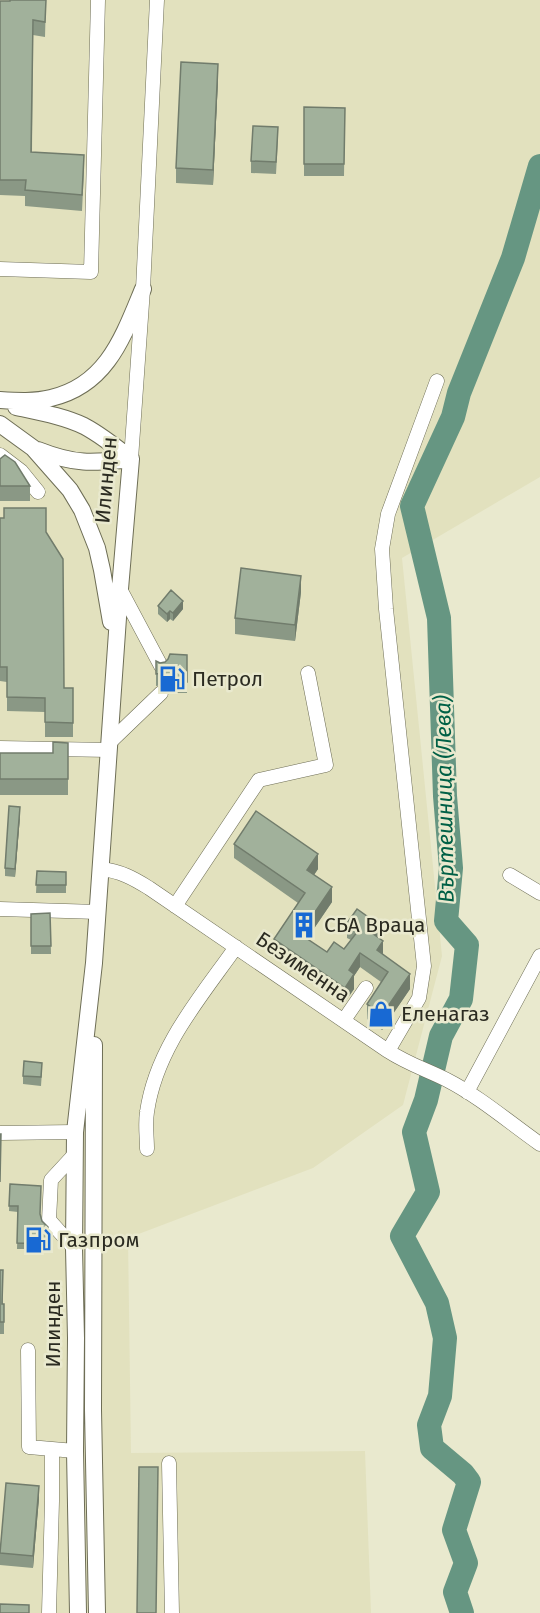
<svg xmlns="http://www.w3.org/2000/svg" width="540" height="1613" font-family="'Fira Sans',sans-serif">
  <rect width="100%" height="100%" fill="#e9e9ce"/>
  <path fill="#e2e1be" d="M0,0H540V477L402,558L442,956L403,1105L313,1168L128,1238L131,1453L365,1451L371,1613H0Z"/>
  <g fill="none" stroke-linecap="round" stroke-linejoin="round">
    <path stroke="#669682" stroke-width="24" d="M462,1613L455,1592L466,1563L454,1530L469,1482L463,1474L432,1448L429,1425L440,1396L445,1338L437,1303L402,1236L428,1192L414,1132L426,1100L441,1036L461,999L467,945L446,921L451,868L445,796L439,618L412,506L453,417L459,393L513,258L540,166"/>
    <g stroke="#6e6e56" stroke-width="15">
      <path id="minor" d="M0,269L91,272L98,0
        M0,455L21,471L38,492
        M131,459L143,289L157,0
        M120,589L161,666
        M109,743L161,693
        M0,748L109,750
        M101,869C120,871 133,878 149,888L388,1051C408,1064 427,1070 447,1080C480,1097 510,1123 540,1144
        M510,875L540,893
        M175,906L259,780L326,765L308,673
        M0,909L98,912
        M344,1020L366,988
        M388,1051L419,998L424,966L386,609L382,549L388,514L437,381
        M467,1092L540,956
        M0,1133L75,1132
        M147,1149C147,1137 145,1124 147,1112C156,1048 200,998 236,947
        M74,1248L49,1220L51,1180L75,1154
        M28,1350L29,1447L75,1451
        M169,1463L172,1613
        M49,1613L52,1501V1449"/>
    </g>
    <g stroke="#6e6e56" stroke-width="18">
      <path id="major" d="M0,400C17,401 35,402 51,398C107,385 123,337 143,289
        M16,407C39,412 63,416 84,426C101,435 116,447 131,459
        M0,424L33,448L70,490L82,510L97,548L102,570L111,622
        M38,450C76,465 92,463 131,459
        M94,1045L93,1410L97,1613
        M78,1613L75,1451L76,1338L74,1248L75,1132L94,963L120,589L131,459"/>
    </g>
    <use href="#minor" stroke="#fff" stroke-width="14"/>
    <use href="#major" stroke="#fff" stroke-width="16"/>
  </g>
  <path fill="#8a9885" d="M46,0L45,37L33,35L32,152L84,170L82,211L25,206V196L0,195V1Z
    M218,79L213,185L176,183V168Z
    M304,107L345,108L344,176H304Z
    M278,139L276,174L251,173V161Z
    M0,459L30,486V501H0Z
    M0,518L46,533L64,688H73V737H45V712L7,711V682L0,681Z
    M301,592L295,641L235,634V618Z
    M158,606L183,609L173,621L170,619L167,622L158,614Z
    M187,655V693H170L168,687L164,685L156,686V661L160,663L165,662Z
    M68,743V795H0V753H53Z
    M20,816L15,877L5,876V868Z
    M234,844L318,869L314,875L332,902L307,939L327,952L344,949L351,940L347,938V923L378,938L383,954L410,989L382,1030L367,1019V1004L381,982L360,967L354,976V989L345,1002L274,953V939L298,903L234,858Z
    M37,871L66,872V893H36Z
    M50,913L51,954H31V914Z
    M42,1071L41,1086L23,1084V1076Z
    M10,1184L40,1215L42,1221L48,1227L47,1249H17L18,1212L9,1211Z
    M0,1270L3,1304H4V1334H0Z
    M39,1498L33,1568L0,1565V1550Z"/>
  <path fill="#717c6c" d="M218,64V79L213,185V170Z
    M301,576V592L295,641V625Z
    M183,601V609L173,621V613Z
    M170,611V619L167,622V614Z
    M20,807V816L15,877V869Z
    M318,854V869L307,885V870Z
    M332,887V902L300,949V934Z
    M378,924V939L372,933Z
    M383,941V956L377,950Z
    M360,953V967L354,976V989L345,1002V988L349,970Z
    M410,974V989L382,1030V1015Z
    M39,1486V1498L33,1568V1556Z"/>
  <path fill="#a1b19b" stroke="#717c6c" stroke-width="1.5" d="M10,0H46L45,22L33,20L31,152L84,155L82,195L25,190L26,180H0V1H10Z
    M181,62L218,64L213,170L176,168Z
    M304,107L345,108L344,164H304Z
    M253,126L278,127L276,162L251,161Z
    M5,455L15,462L30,486H0V459Z
    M4,508H46V532L63,559L64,688H73V723L45,722V698L7,697V667H0V518H4Z
    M241,568L301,576L295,625L235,618Z
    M171,590L183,601L173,613L170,611L167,614L158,606Z
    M170,654L187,655V682L170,681L168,675L164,673L156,674V661L160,663L165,662L168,659Z
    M53,742L68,743V779H0V753H53Z
    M9,806L20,807L15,869L5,868Z
    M256,811L318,854L307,870L332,887L300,934L327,952L334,942L344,949L358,931L347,923L357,909L378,924L372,933L383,941L377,950L410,974L382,1015L367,1004L388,972L360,953L349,970L354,974L345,988L274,939L305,893L234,844Z
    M37,871L66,872V885H36Z
    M50,913L51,946H31V914Z
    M24,1061L42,1063L41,1077L23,1076Z
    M0,1134H1L0,1182Z
    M10,1184L41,1186L40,1214L42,1221L48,1227L47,1244L17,1243L18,1206H9Z
    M0,1270H3L2,1304H4V1322H0Z
    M139,1467H158L156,1613H137Z
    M6,1483L39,1486L33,1556L0,1553Z
    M0,1604L29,1605V1613H0Z"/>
  <defs>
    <g id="fuel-bare" transform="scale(2.07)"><path d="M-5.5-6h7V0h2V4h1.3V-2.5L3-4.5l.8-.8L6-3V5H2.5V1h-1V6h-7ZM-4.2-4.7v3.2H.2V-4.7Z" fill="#1869d3" stroke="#e9e9ce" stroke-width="2.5" paint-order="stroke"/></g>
    <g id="building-bare" transform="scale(2.07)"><path d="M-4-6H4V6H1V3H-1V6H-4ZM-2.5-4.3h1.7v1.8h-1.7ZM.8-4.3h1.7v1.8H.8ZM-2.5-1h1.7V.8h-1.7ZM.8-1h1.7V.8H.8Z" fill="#1869d3" stroke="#e9e9ce" stroke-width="2.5" paint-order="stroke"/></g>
    <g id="shop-bare" transform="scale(2.07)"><path d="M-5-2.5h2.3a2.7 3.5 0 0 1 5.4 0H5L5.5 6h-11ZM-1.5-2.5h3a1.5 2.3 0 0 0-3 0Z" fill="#1869d3" stroke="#e9e9ce" stroke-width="2.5" paint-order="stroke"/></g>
  </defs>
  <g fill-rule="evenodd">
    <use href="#fuel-bare" x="172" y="679"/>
    <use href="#building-bare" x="304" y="925"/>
    <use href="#shop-bare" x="381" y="1014"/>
    <use href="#fuel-bare" x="38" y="1240"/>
  </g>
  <g text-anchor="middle" stroke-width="5" stroke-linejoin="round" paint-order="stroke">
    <g font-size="21" fill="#2b2b21" stroke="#e9e9ce">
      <text transform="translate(106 480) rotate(-85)" y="7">Илинден</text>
      <text transform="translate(303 967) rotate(34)" y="7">Безименна</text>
      <text transform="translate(53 1324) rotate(-90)" y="7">Илинден</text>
    </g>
    <g font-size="21" fill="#2b2b21" stroke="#e9e9ce" text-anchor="start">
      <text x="192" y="686">Петрол</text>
      <text x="324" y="932">СБА Враца</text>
      <text x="401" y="1021">Еленагаз</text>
      <text x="58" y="1247">Газпром</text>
    </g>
    <g font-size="22" font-style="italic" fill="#006046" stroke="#e9e9ce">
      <text transform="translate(444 799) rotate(-91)" y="8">Въртешница (Лева)</text>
    </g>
  </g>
</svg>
